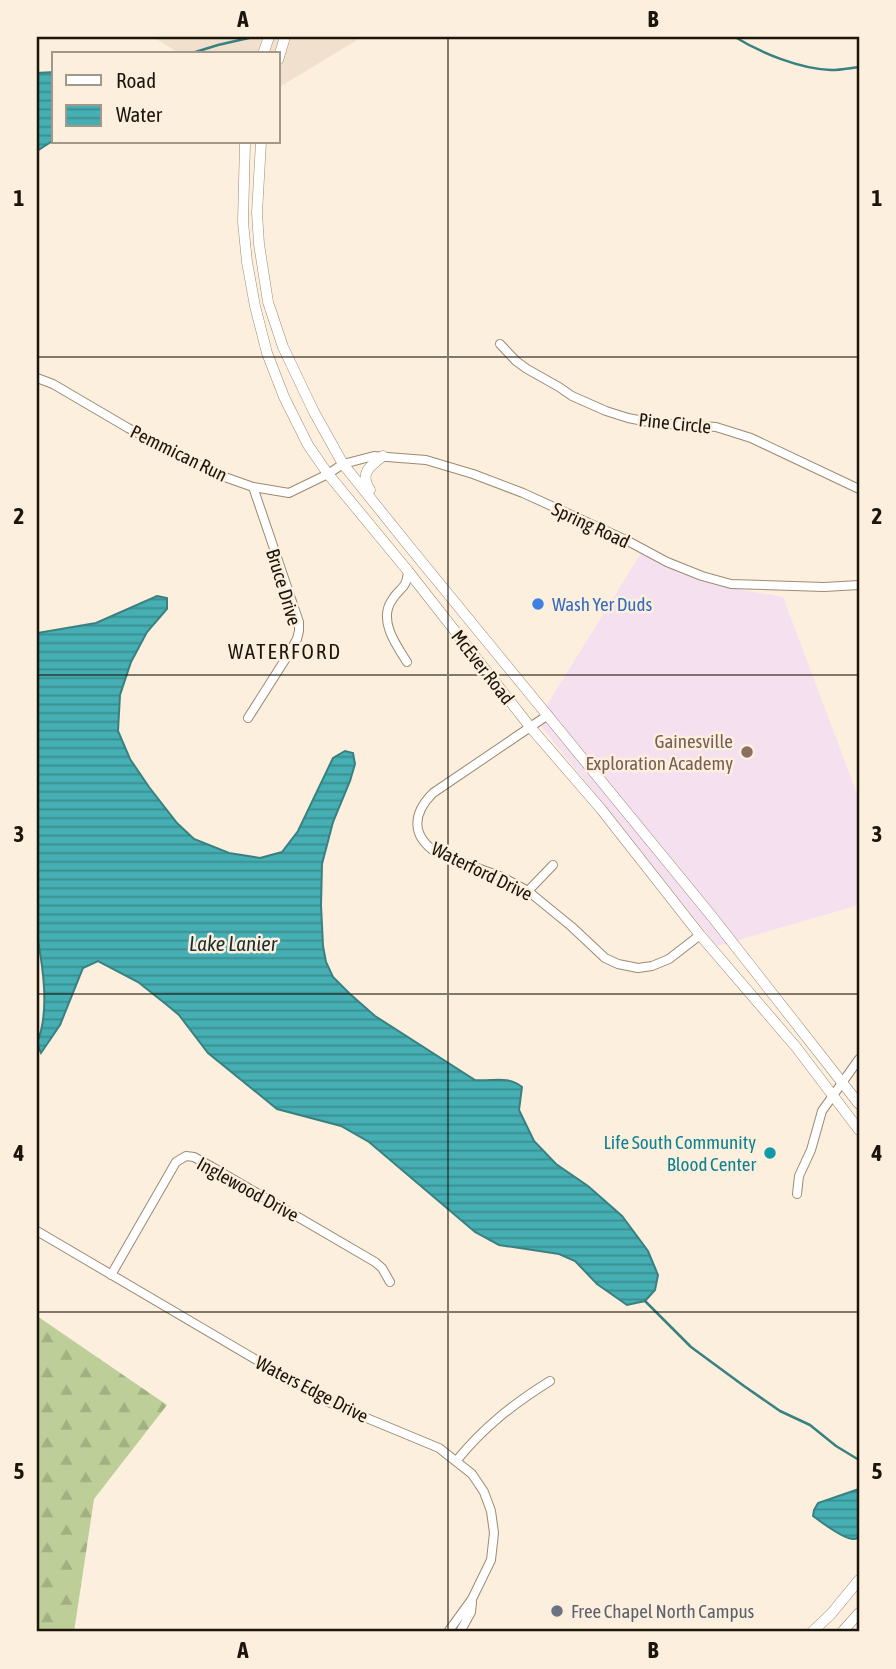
<svg xmlns="http://www.w3.org/2000/svg" width="896" height="1669" font-family="'Asap Condensed',sans-serif">
  <defs>
    <pattern id="forest-firs" width="22" height="20" patternUnits="userSpaceOnUse" patternTransform="scale(1.75)"><rect width="22" height="20" fill="#bdce99"/><path d="M5 1l3.5 6h-7zM16 11l3.5 6h-7z" fill="#a2b082"/></pattern>
    <pattern id="water-rules" width="6" height="5" patternUnits="userSpaceOnUse" patternTransform="scale(1.75)"><rect width="6" height="5" fill="#46afb3"/><path d="M0 2.5h6" fill="none" stroke="#3a8d90"/></pattern>
  </defs>
  <rect width="100%" height="100%" fill="#fcefde"/>
  <path fill="#f1e0ce" d="M153,37H362L278,88V54H181Z"/>
  <path fill="#f5e0ef" d="M643,550L714,585L783,597L859,799V905L717,946L537,721Z"/>
  <path fill="url(#forest-firs)" d="M37,1316L167,1405L94,1499L74,1632H37Z"/>
  <path fill="url(#water-rules)" stroke="#398181" stroke-width="2" d="M54,72V140L37,151V73Z
    M157,596L167,598V609L147,632L131,662L120,695L118,731L130,759L149,787L177,823L194,839L229,853L260,858L282,852L298,831L333,758L345,751L353,753L355,764L350,781L333,822L322,864L321,905L323,946L326,962L333,977L350,994L375,1016L475,1080C491,1082 508,1075 522,1087L519,1110L534,1141L556,1164L588,1186L622,1216L648,1251L658,1275L655,1290L645,1301L627,1305L597,1284L575,1261L559,1254L499,1245L475,1232L369,1142L341,1126L277,1109L208,1053L179,1015L167,1005L138,982L98,961L83,968L60,1025L41,1053L37,1043C50,1012 43,967 37,935V633L96,623Z
    M859,1489V1537C857,1538 856,1539 854,1539C845,1540 821,1522 813,1516L814,1510L818,1503Z"/>
  <g fill="none" stroke-linecap="round" stroke-linejoin="round">
    <path stroke="#398181" stroke-width="2.5" d="M735,37C761,53 800,69 831,70C841,70 850,68 859,67
      M189,54L218,45L253,37
      M645,1301L691,1347L744,1386L780,1411L810,1425L836,1446L859,1460"/>
    <g stroke="#9d8a70" stroke-width="10">
      <path id="minor" d="M500,344L516,361L527,369L559,387L572,396L606,411L628,418L654,423L716,427L751,438L859,489
        M37,378L53,384L128,428L219,475L253,487L289,493L328,474L343,464L374,456L426,460L473,474L523,493L626,540L667,562L702,576L731,584L824,587L859,585
        M407,662C396,645 378,620 392,600C401,585 406,591 408,571
        M548,715L433,793C412,814 411,836 437,853L502,877L528,891L572,927L605,958L618,964L638,968L652,966L669,959L700,935
        M248,718L288,655L297,639L299,631V622L253,487
        M528,891L553,865
        M797,1194L799,1176L811,1150L822,1111L859,1059
        M37,1231L328,1402L439,1448L472,1474L484,1492L491,1511L494,1533L491,1560L472,1599L448,1632
        M111,1275L176,1162L186,1156L194,1157L214,1168L375,1262L382,1268L390,1282
        M457,1460C484,1427 513,1404 550,1381
        M460,1632L471,1612L472,1602"/>
    </g>
    <g stroke="#9d8a70" stroke-width="11">
      <path id="major" d="M263,54L269,37
        M278,60L285,37
        M245,142L243,222L247,262L255,306L267,353L284,397L308,445L328,474L408,571L531,728L601,809L700,935L796,1047L859,1130
        M261,142L257,213L259,244L268,302L283,347L314,412L343,464L408,545L710,914L859,1104
        M370,490C359,473 370,466 383,456
        M812,1632L831,1614L859,1580
        M842,1632L859,1613"/>
    </g>
    <use href="#minor" stroke="#fff" stroke-width="8"/>
    <use href="#major" stroke="#fff" stroke-width="10"/>
  </g>
  <path fill="none" stroke="#1c150b" stroke-width="2" stroke-opacity="0.55" d="M448,37V1632M37,357H859M37,675H859M37,994H859M37,1312H859"/>
  <circle fill="#3f7fe0" stroke="#fcefde" stroke-width="2.5" cx="538" cy="604" r="7"/>
  <circle fill="#8d6e63" stroke="#fcefde" stroke-width="2.5" cx="747" cy="752" r="7"/>
  <circle fill="#0f9aa8" stroke="#fcefde" stroke-width="2.5" cx="770" cy="1153" r="7"/>
  <circle fill="#6b7280" stroke="#fcefde" stroke-width="2.5" cx="557" cy="1611" r="7"/>
  <g text-anchor="middle" stroke-width="5" stroke-linejoin="round" paint-order="stroke">
    <g font-size="19" fill="#1c150b" stroke="#fcefde">
      <text transform="translate(675 423) rotate(6)" y="7">Pine Circle</text>
      <text transform="translate(179 453) rotate(26)" y="7">Pemmican Run</text>
      <text transform="translate(591 525) rotate(25)" y="7">Spring Road</text>
      <text transform="translate(284 587) rotate(73)" y="7">Bruce Drive</text>
      <text transform="translate(483 667) rotate(52)" y="7">McEver Road</text>
      <text transform="translate(482 871) rotate(26)" y="7">Waterford Drive</text>
      <text transform="translate(248 1189) rotate(29)" y="7">Inglewood Drive</text>
      <text transform="translate(312 1389) rotate(27)" y="7">Waters Edge Drive</text>
    </g>
    <g font-size="19" fill="#366cbe" stroke="#fcefde" text-anchor="start">
      <text x="552" y="611">Wash Yer Duds</text>
    </g>
    <g font-size="19" fill="#785e54" stroke="#fcefde" text-anchor="end">
      <text x="733" y="748">Gainesville<tspan x="733" dy="22">Exploration Academy</tspan></text>
    </g>
    <g font-size="19" fill="#0d838f" stroke="#fcefde" text-anchor="end">
      <text x="756" y="1149">Life South Community<tspan x="756" dy="22">Blood Center</tspan></text>
    </g>
    <g font-size="19" fill="#5b616d" stroke="#fcefde" text-anchor="start">
      <text x="571" y="1618">Free Chapel North Campus</text>
    </g>
    <g font-size="21" letter-spacing="2" fill="#1c150b" stroke="#fcefde">
      <text x="285" y="659">WATERFORD</text>
    </g>
    <g font-size="21" font-style="italic" fill="#183031" stroke="#fcefde">
      <text x="233" y="951">Lake Lanier</text>
    </g>
  </g>
  <rect width="896" height="1669" fill="none" stroke="#fcefde" stroke-width="77"/>
  <rect x="52" y="52" width="228" height="91" fill="#fcefde" stroke="#a2988a" stroke-width="2"/>
  <rect x="66" y="75" width="35" height="10" fill="#ffffff" stroke="#a2988a" stroke-width="2"/>
  <text x="116" y="88" font-size="21" fill="#1c150b">Road</text>
  <rect x="66" y="105" width="35" height="21" fill="url(#water-rules)" stroke="#a2988a" stroke-width="2"/>
  <text x="116" y="122" font-size="21" fill="#1c150b">Water</text>
  <rect x="38" y="38" width="820" height="1592" fill="none" stroke="#1c150b" stroke-width="2.5"/>
  <g font-size="23" text-anchor="middle" font-weight="bold" fill="#1c150b">
    <text x="243" y="27">A</text>
    <text x="653" y="27">B</text>
    <text x="19" y="206">1</text>
    <text x="877" y="206">1</text>
    <text x="19" y="524">2</text>
    <text x="877" y="524">2</text>
    <text x="19" y="842">3</text>
    <text x="877" y="842">3</text>
    <text x="19" y="1161">4</text>
    <text x="877" y="1161">4</text>
    <text x="19" y="1479">5</text>
    <text x="877" y="1479">5</text>
    <text x="243" y="1658">A</text>
    <text x="653" y="1658">B</text>
  </g>
</svg>
